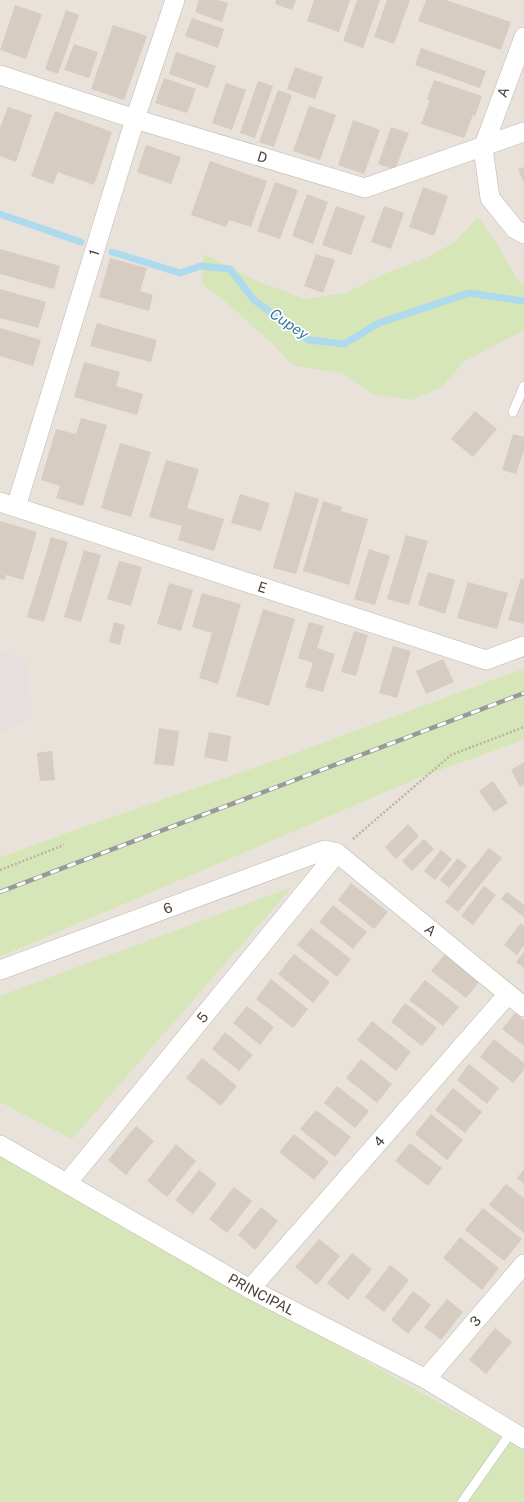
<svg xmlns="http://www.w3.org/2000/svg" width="524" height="1502" font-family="'Public Sans',sans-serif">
  <rect width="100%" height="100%" fill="#f5f1ec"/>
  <path fill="#e8e2da" d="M0,0H524V668L281,758L63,834L0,857V734L34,716L26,660L0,650Z
    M524,740V1450L0,1156V957L419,778Z"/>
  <path fill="#e5e0dd" d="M0,650L26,659L34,716L0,734Z"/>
  <path fill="#d6e6b8" d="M478,217L500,249L516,278L524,284V330L463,362L442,387L411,400L372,394L343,373L294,366L274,345L226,302L201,283L204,254L257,281L305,299L346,293L384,274L426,258L455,242Z
    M524,668V740L419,778L0,957V857L63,834L281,758Z
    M292,887L72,1139L0,1102V996Z
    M0,1156L524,1450V1502H0Z"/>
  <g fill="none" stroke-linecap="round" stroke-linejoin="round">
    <path stroke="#addaed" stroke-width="7" d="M0,214L81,242
      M112,252L180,273L201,266L230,269L254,300L309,340L344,344L379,323L469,293L524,301"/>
  </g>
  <path fill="#d6ccc2" d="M199,0H218L228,3L222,22L195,12Z
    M276,0H296L292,10L275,4Z
    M314,0H350L339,32L307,21Z
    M357,0H380L363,48L343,41Z
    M387,0H410L394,44L374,37Z
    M426,0H446L511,22L501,50L418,21Z
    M15,5L42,14L26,59L0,50Z
    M66,10L79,15L58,74L45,69Z
    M192,18L224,29L218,48L185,36Z
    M113,25L147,36L124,100L91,89Z
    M74,44L98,52L89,78L64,70Z
    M421,48L486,71L480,88L415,65Z
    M176,52L216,66L208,88L169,74Z
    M295,67L323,77L315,99L287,89Z
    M164,78L196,89L187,113L155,103Z
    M434,80L482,96L475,116L473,115L464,138L421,124L430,100L427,99Z
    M258,81L273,86L255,138L240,133Z
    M226,83L246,90L232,130L212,123Z
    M278,90L292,95L274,147L259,142Z
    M309,106L336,115L320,160L293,151Z
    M8,107L32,115L16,162L0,156V128Z
    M55,111L112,132L94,185L58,172L53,184L31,176Z
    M353,120L380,130L364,174L338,165Z
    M391,127L409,133L395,170L378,164Z
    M146,145L181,157L171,184L137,172Z
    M210,161L267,181L251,227L229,220L226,227L191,215Z
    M524,167V183L518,169Z
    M275,182L298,190L280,239L257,231Z
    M423,187L448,196L434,236L409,227Z
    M307,194L328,202L313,244L292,236Z
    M336,206L365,216L351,255L322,245Z
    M384,206L404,213L391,249L371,242Z
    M0,249L60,266L54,289L0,274Z
    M316,254L335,260L323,293L304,286Z
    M110,258L147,268L140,291L153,295L149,311L99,297Z
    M0,289L46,302L38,328L0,318Z
    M97,323L157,340L151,362L90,346Z
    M0,328L41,340L33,366L0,356Z
    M84,362L120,372L116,386L143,394L137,415L74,397Z
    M475,411L497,429L473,457L451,439Z
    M81,418L107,425L83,506L56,498L60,486L41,480L56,429L76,434Z
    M513,434L524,437V450L516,474L502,470Z
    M120,443L151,452L131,517L101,508Z
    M166,460L199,469L187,508L224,519L214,551L178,540L182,526L149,517Z
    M295,492L319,499L296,574L273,568Z
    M240,494L270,503L261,531L231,523Z
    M323,501L342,507L341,511L368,519L349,585L303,571Z
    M0,521L37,532L23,580L6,575L5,580L0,579Z
    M406,535L428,541L409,605L387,599Z
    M51,537L68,542L44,622L27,617Z
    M369,549L390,556L375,605L354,599Z
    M84,550L101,555L81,622L64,617Z
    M119,561L142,567L131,606L107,599Z
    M428,572L455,580L445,614L418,605Z
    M521,578L524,579V624L508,620Z
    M468,582L508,593L497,629L457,618Z
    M169,583L193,590L181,631L157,624Z
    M202,593L241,604L218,684L199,678L212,633L192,627Z
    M263,609L295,619L269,706L236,696Z
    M114,622L125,625L120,645L109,642Z
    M309,622L324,626L317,648L335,654L323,692L305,687L313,663L298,658Z
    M354,631L368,635L356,676L341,672Z
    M393,646L411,651L397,698L379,693Z
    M443,659L454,682L426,694L416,671Z
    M159,728L179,731L174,766L154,764Z
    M209,732L231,736L227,762L204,757Z
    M52,751L55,780L40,781L37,753Z
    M524,762V785L520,787L511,770Z
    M493,781L508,803L494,812L479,791Z
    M408,824L419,836L396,859L385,847Z
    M424,839L434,849L412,871L402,861Z
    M489,848L502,858L458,912L445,902Z
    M441,850L452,859L435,880L424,871Z
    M458,858L467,866L449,888L440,880Z
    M351,883L388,912L374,929L338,900Z
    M484,886L496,895L473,925L461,916Z
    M507,892L524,905V917L501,899Z
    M333,905L367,932L353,949L319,922Z
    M521,923L524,926V945L517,955L504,945Z
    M311,928L351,959L337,977L297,945Z
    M524,952V968L516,962Z
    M294,954L330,982L313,1003L278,974Z
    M445,954L479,982L466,998L431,971Z
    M271,979L308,1009L293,1028L256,999Z
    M425,980L459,1007L443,1026L409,1000Z
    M405,1003L437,1028L422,1046L391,1022Z
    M247,1006L274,1027L260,1045L233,1023Z
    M515,1013L524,1020V1046L502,1029Z
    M372,1021L411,1052L396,1071L357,1040Z
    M225,1032L253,1055L239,1071L212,1049Z
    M494,1039L524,1063V1070L513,1083L480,1057Z
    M202,1058L237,1086L221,1106L186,1078Z
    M361,1059L392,1084L377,1103L346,1078Z
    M469,1064L499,1088L487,1104L457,1080Z
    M337,1086L369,1111L355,1128L324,1103Z
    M453,1088L482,1112L465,1133L435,1110Z
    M316,1110L351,1137L335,1157L300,1129Z
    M431,1114L463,1140L447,1160L415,1134Z
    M136,1126L154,1141L126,1175L108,1160Z
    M294,1134L329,1162L314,1180L279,1152Z
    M410,1143L442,1168L428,1186L395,1161Z
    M176,1144L196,1161L167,1197L147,1181Z
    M524,1169V1184L517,1178Z
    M199,1170L217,1184L193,1214L175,1200Z
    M506,1184L524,1198V1233L489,1205Z
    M234,1187L252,1201L227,1233L209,1219Z
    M261,1207L278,1221L255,1250L238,1235Z
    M483,1208L522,1239L504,1261L465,1230Z
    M460,1237L499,1268L482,1290L443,1258Z
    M319,1239L340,1256L317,1285L295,1267Z
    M352,1253L372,1269L348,1300L327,1283Z
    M390,1265L409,1280L384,1312L365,1297Z
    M413,1291L431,1305L408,1334L391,1320Z
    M447,1299L463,1312L441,1340L424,1327Z
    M495,1328L512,1342L486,1374L469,1360Z"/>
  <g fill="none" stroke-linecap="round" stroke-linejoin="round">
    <g stroke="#c0b8af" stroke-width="10">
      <path id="lane" d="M513,412L524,386
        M462,1502L512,1431"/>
    </g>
    <g stroke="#c0b8af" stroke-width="20">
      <g id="street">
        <path d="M524,37L483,148L490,198L515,229L524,234"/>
        <path id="s1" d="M0,75L135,119L365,188L524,132"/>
        <path id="s2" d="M0,502L486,660L524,646"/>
        <path id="s3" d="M16,507L135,119L175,0"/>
        <path id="s4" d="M0,970L325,850L337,853L524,1007"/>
        <path id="s5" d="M0,1145L250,1289L426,1379L524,1439"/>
        <path id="s6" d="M67,1183L337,853"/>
        <path id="s7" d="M250,1289L508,994"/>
        <path id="s8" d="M426,1379L524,1264"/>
      </g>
    </g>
    <path stroke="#c1b2a1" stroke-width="2.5" stroke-dasharray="2 2" stroke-linecap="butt" d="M353,839L451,755L524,727
      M0,870L64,845"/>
    <use href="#lane" stroke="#fff" stroke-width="9"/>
    <use href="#street" stroke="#fff" stroke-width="19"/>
    <g stroke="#999" stroke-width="4.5">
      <path id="rail" d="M0,892L524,693"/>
    </g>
    <use href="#rail" stroke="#fff" stroke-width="3" stroke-dasharray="9" stroke-linecap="butt"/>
  </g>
  <g text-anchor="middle" stroke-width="3.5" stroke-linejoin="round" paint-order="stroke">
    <g font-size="14" fill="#49413a" stroke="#fff">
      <text transform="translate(503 92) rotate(-70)" y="5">A</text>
      <text dy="5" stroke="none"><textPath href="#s1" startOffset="275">D</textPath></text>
      <text dy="5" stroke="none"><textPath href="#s3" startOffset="266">1</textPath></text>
      <text dy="5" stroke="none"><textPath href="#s2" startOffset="276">E</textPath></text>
      <text dy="5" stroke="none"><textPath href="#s4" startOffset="179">6</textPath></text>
      <text dy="5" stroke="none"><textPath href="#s4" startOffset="480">A</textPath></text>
      <text dy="5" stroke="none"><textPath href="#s6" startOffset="214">5</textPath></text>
      <text dy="5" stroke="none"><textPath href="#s7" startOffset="196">4</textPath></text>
      <text dy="5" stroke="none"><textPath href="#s5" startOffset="301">PRINCIPAL</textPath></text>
      <text dy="5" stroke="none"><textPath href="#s8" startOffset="76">3</textPath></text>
    </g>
    <g font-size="15" font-style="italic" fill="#357e9f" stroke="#fff">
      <text transform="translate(289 324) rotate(34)" y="5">Cupey</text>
    </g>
  </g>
</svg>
